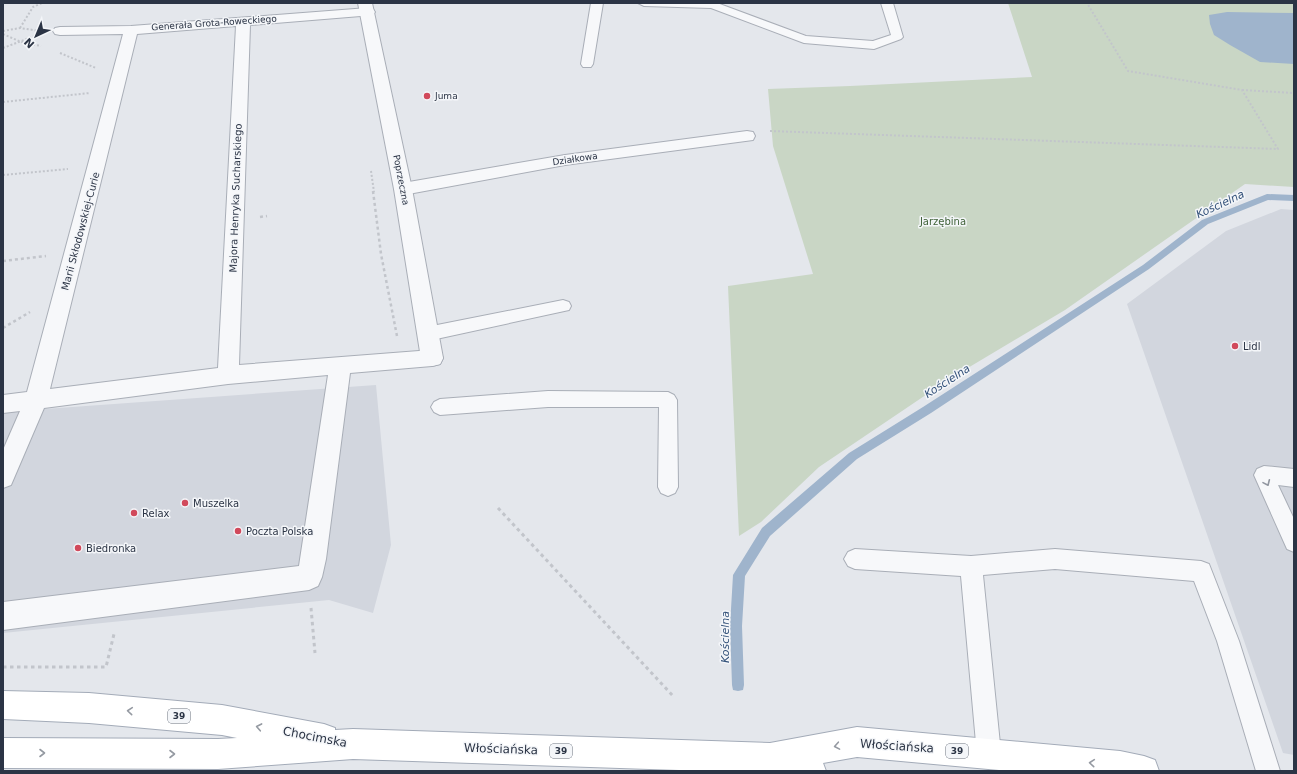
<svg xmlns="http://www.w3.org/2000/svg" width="1297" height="774" font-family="'DejaVu Sans',sans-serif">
  <rect width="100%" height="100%" fill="#e4e7ec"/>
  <path fill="#d2d6de" d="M1281,209L1294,210V755L1283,753L1127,304L1226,231Z
    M376,385L391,545L373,613L329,600L3,633V412Z"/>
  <path fill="#c9d6c5" d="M1008,3H1294V187L1245,184L1065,310L951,378L819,467L761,522L739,536L728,286L813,274L773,146L768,89L850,86L1032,77Z"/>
  <path fill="#9fb4cc" d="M1227,12L1294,13V64L1260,62L1230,45L1214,35L1210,24L1209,15Z"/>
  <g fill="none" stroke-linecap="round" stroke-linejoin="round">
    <path fill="#9fb4cc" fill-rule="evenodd" d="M1267,194L1294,195V201L1268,200L1208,224L1149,269L931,413L857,459L770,536L745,576L742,626L744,685L743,690L738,691L733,690L732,685L730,626L733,575L762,528L849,453L923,407L1143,265L1202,220Z"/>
    <g stroke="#a9aeb7" stroke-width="2">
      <path id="service" d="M591,3H603L593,64L591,67H583L581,64Z
        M638,3H717L806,36L873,41L891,35L881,3H893L903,37L901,39L874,49L804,43L711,8L644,6Z
        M563,300L569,302L571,306L569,310L427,341L421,339L418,334L421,329L427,327Z
        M548,391L668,392L674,395L677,400L678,487L675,493L668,496L661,493L658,487L659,407H548L440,415L434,412L431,407L434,402L440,399Z
        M1264,466L1294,469V487L1278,485L1294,519V552L1287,549L1254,475L1257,469Z
        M855,549L971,556L1055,549L1201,561L1209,564L1239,641L1280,771H1256L1217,641L1194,581L1055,569L983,575L1001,754L998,763L989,766L980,763L977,754L961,576L855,569L848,566L844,559L848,552Z"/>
    </g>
    <g stroke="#a9aeb7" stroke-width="2">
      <path id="minor" d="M368,8L373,9L375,12L373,15L250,25L239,365L432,350L440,352L443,358L440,364L432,366L350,373L326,559L322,577L318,586L309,590L3,630V602L299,566L328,375L228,384L44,408L11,485L3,488V450L20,411L3,413V395L27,392L123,34L60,35L55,34L53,31L55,28L60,27L131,26ZM236,26L218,368L50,389L137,34Z
        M747,131L753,132L755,136L753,140L565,165L403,195L397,193L394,189L397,185L403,183L565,155Z"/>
    </g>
    <g stroke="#a9aeb7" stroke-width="2">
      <path id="tertiary" d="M358,3H372L412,189L443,358L440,364L432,366L424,364L421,358L394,189Z"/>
    </g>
    <g stroke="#a3abb8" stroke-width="2">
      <path id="primary" d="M3,691L89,693L222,705L324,724L335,728V730L353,729L770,743L857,727L1120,751L1144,756L1155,760L1159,771H1010L857,757L823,763L826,771H709L353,759L218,769L3,768V738L218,739L237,738L222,735L89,723L3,719Z"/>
    </g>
    <path stroke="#c2c5cb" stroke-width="2" stroke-dasharray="2 2" stroke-linecap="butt" d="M20,28L33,7L42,3
      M3,31L20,28L40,31
      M3,34L21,42L41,46
      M3,48L40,34
      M60,53L96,68
      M1242,90L1294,93
      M3,102L90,93
      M770,131L1278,149L1242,90L1128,71L1087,3
      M371,171L374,192
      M3,175L68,169"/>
    <path stroke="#c2c5cb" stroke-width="2.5" stroke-dasharray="3 3" stroke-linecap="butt" d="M373,191L381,254L397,336
      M260,217L267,216
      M3,261L46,256
      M3,328L30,312"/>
    <path stroke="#c2c5cb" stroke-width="3" stroke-dasharray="3.5 3.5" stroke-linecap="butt" d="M498,508L674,697
      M311,608L315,653
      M3,667H106L114,634"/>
    <use href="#service" fill="#f7f8fa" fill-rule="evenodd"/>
    <use href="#minor" fill="#f7f8fa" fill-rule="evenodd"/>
    <use href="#tertiary" fill="#f7f8fa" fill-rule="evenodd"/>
    <use href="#primary" fill="#fff" fill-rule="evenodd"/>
  </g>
  <defs><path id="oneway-chevron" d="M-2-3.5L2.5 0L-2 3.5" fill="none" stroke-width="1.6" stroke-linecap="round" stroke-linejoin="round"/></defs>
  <use stroke="#9196a0" href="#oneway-chevron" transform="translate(1267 483) rotate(66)"/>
  <g stroke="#959aa2">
    <use href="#oneway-chevron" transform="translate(130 711) rotate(-175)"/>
    <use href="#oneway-chevron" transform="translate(259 727) rotate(-169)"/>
    <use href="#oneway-chevron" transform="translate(837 746) rotate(170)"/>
    <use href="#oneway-chevron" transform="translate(42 753)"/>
    <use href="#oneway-chevron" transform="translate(172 754)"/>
    <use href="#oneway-chevron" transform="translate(1092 763) rotate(-175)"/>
  </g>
  <g fill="#d1495b" stroke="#f4f6f9" stroke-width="1.5">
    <circle cx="427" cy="96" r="4"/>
    <circle cx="1235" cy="346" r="4"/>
    <circle cx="185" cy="503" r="4"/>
    <circle cx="134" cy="513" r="4"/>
    <circle cx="238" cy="531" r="4"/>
    <circle cx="78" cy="548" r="4"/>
  </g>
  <g text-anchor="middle" stroke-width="3" stroke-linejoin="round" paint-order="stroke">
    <g font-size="9" fill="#2b3445" stroke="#f4f6f9">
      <text transform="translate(214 23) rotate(-4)" y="3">Generała Grota-Roweckiego</text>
      <text transform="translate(575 159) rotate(-8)" y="3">Działkowa</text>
      <text transform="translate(401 180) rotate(79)" y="3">Poprzeczna</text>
    </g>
    <g font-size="9" fill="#2b3445" stroke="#f4f6f9" text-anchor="start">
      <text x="435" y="99">Juma</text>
    </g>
    <g fill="#f4f6f9" stroke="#676e7b" stroke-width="1">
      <rect x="168" y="709" width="22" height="14" rx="3"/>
      <rect x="550" y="744" width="22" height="14" rx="3"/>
      <rect x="946" y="744" width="22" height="14" rx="3"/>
    </g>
    <g font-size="9" font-weight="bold" fill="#2b3445">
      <text x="179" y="719">39</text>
      <text x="561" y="754">39</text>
      <text x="957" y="754">39</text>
    </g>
    <g font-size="10" fill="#2b3445" stroke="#f4f6f9">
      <text transform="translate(235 198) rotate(-88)" y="4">Majora Henryka Sucharskiego</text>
      <text transform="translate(80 231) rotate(-75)" y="4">Marii Skłodowskiej-Curie</text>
    </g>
    <g font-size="10" fill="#3f6138" stroke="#f4f6f9">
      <text x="943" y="225">Jarzębina</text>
    </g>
    <g font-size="10" fill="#2b3445" stroke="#f4f6f9" text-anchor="start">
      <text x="1243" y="350">Lidl</text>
      <text x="193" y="507">Muszelka</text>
      <text x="142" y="517">Relax</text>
      <text x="246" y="535">Poczta Polska</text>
      <text x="86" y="552">Biedronka</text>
    </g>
    <g font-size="11" font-style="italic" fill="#34527a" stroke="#f4f6f9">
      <text transform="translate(1220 204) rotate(-25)" y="4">Kościelna</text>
      <text transform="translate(947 381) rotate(-33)" y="4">Kościelna</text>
      <text transform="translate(725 637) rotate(-90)" y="4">Kościelna</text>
    </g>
    <g font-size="12" fill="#2b3445" stroke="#f4f6f9">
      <text transform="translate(315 737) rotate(11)" y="4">Chocimska</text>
      <text transform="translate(897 746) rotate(4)" y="4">Włościańska</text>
      <text transform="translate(501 749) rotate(2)" y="4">Włościańska</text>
    </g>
  </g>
  <rect width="1297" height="774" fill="none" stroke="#2b3445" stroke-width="8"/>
  <g transform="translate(36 36) rotate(224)" stroke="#f4f6f9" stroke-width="3" paint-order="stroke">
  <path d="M0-3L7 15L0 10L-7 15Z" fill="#2b3445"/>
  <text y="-6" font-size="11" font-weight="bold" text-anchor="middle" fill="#2b3445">N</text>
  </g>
</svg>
